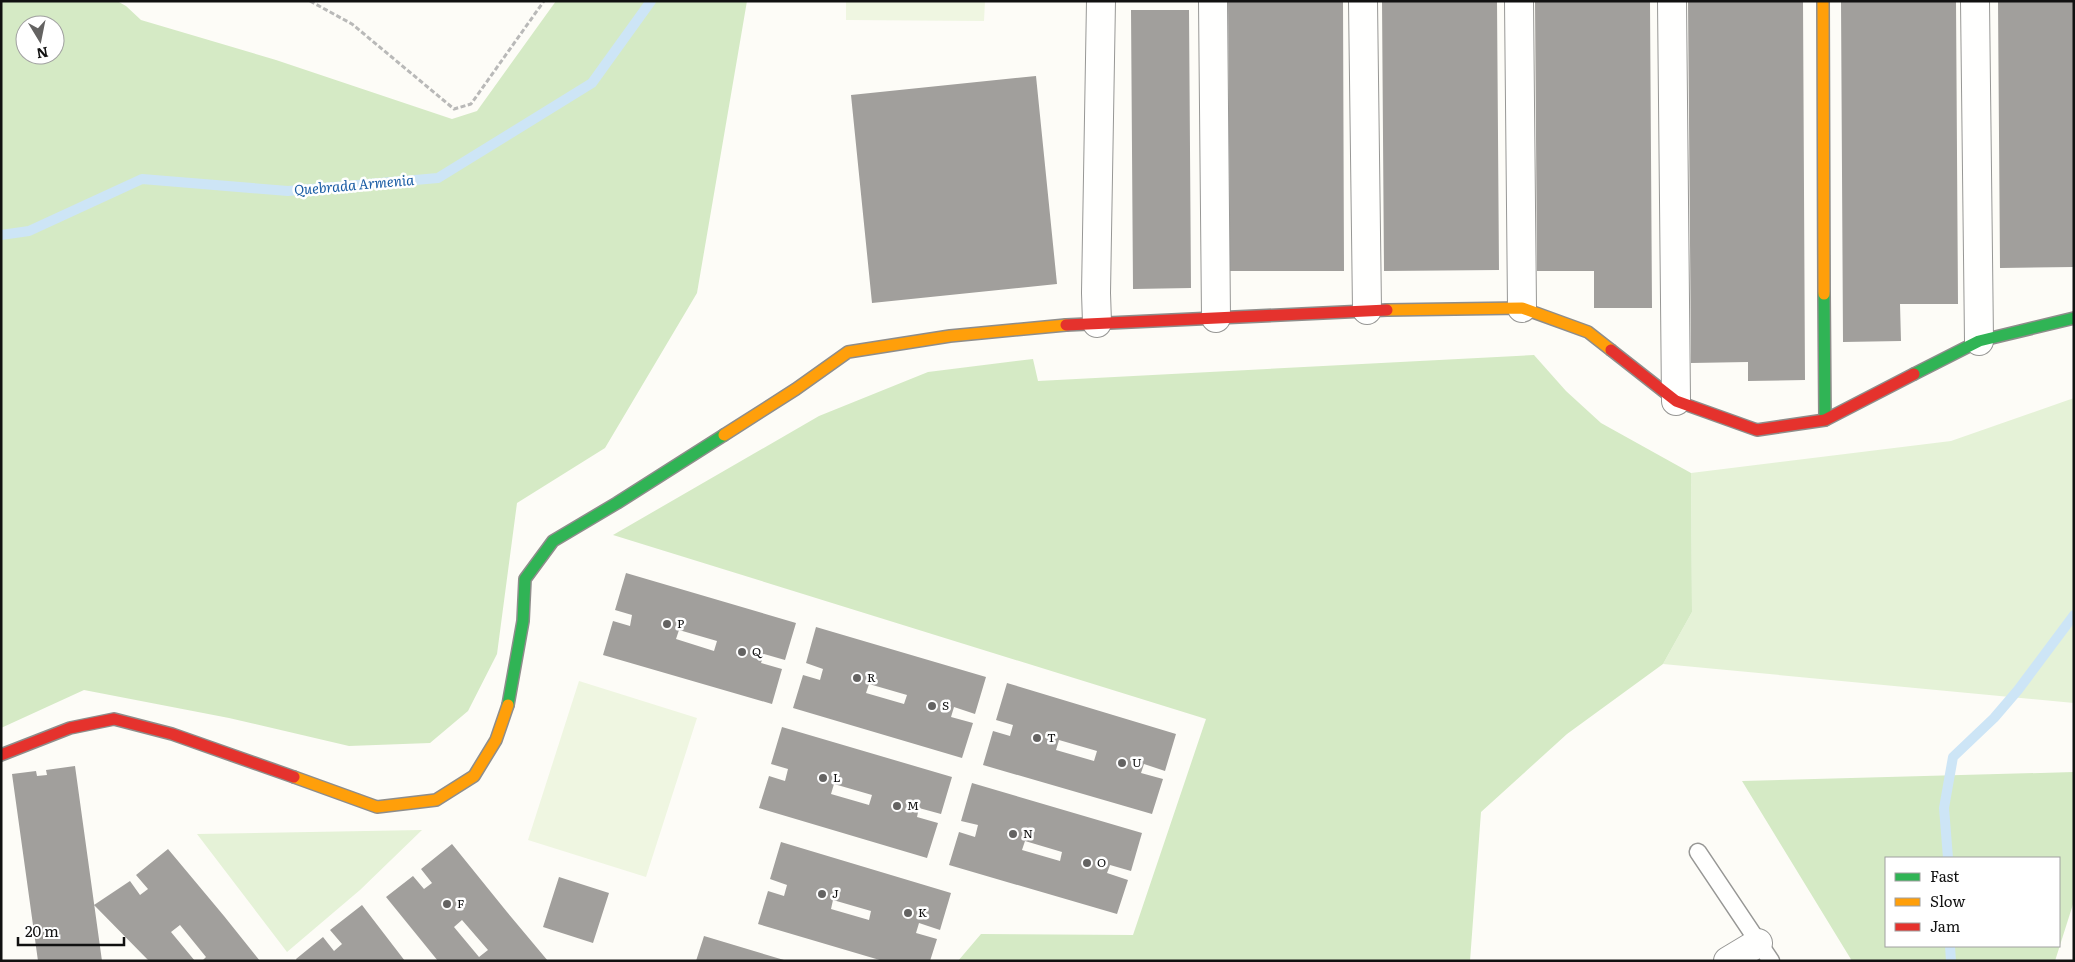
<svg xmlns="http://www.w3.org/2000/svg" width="2075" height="962" font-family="Literata,serif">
  <rect width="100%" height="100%" fill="#fdfcf7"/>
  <path fill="#e5f2d7" d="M2074,398V703L1663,664L1692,612L1691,473L1951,441Z
    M422,830L360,890L287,952L197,834Z"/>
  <path fill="#d5eac5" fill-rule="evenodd" d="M1,1H117L126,6L141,20L276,60L452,119L477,111L556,1H747L697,293L605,448L517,503L497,654L468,711L430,743L349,746L229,718L84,690L1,728ZM25,25H55V55H25Z
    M1534,355L1566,391L1601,423L1691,473L1692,612L1663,664L1567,734L1481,812L1470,961H958L981,934L1133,935L1206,719L613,535L819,416L928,372L1033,359L1038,381Z
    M2074,772V901L2055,961H1852L1742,781ZM1886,858H2059V946H1886Z"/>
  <path fill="#eff6e1" d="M846,1H985L984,21L846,20Z
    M579,681L697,718L646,877L528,840Z"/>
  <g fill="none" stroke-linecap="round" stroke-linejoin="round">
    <path stroke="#cde5f6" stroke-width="10" d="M1,235L29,231L142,179L288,191L438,178L592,83L651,1
      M1948,858L1944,808L1953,757L1994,718L2018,690L2074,615
      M1950,946L1951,961"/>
  </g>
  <path fill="#a19f9c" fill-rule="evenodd" d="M1228,1H1343L1344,271H1230Z
    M1382,1H1497L1499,270L1384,271Z
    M1535,1H1650L1652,308H1594V271H1537Z
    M1688,1H1803L1805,380L1748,381V362L1691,363Z
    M1841,1H1956L1958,304H1900L1901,341L1843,342Z
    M1998,1H2074V267L2000,268Z
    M1131,10H1189L1191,288L1133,289Z
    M1036,76L1057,284L872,303L851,95Z
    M626,573L796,623L785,660L764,654L761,663L782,669L772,704L603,655L613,621L630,626L632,615L615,610ZM679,630L717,641L714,651L676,639Z
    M816,627L986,677L975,714L954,707L951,717L973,723L962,758L793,708L803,675L820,680L823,669L806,663ZM869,684L907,695L904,704L866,693Z
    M1007,683L1176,734L1165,771L1144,764L1141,773L1163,779L1152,814L983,765L993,731L1010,736L1013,725L996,720ZM1059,740L1097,751L1094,761L1056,750Z
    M782,727L952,777L941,814L919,808L917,817L938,823L927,858L759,808L769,776L785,781L788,769L771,764ZM834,784L872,795L869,805L831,794Z
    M75,766L102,961H38L12,774L36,771L37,776L47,775L46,770Z
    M972,783L1142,833L1131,871L1110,865L1107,873L1128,880L1117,914L949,865L959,832L975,837L978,825L961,821ZM1025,841L1062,852L1060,861L1022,850Z
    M781,842L951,893L940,930L919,923L916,933L937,939L930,961H883L758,924L768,891L784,896L787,885L770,879ZM833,900L871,911L869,920L831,909Z
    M452,844L507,912L548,961H438L386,897L413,876L424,889L432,883L421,869ZM462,920L488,950L479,957L454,927Z
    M168,849L224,916L260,961H202L206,957L180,925L171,932L195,961H149L94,905L130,881L140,895L148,889L136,875Z
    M559,877L609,893L593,943L543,927Z
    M362,905L405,961H297L296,959L323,937L334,951L342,944L330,930Z
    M704,936L784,960V961H696Z"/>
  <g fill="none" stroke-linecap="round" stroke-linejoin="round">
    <g stroke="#979795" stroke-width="19">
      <path id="lane" d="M1698,852L1771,961"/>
    </g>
    <g stroke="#979795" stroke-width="30">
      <path id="street" d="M1213,1L1216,318
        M1363,1L1367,310
        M1519,1L1522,308
        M1672,1L1676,401
        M1975,1L1979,341
        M1097,323L1096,293L1101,1
        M1728,961L1758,943"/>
    </g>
    <g stroke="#8e8d8b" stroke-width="14">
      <path id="fast" d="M1824,294L1825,420
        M1914,374L1979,341L2074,318
        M508,705L523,621L525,579L553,541L617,503L724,435"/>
    </g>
    <g stroke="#8e8d8b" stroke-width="14">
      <path id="slow" d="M1823,1L1824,294
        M1387,310L1522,308L1588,332L1611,350
        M724,435L796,389L848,352L950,336L1066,325
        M294,777L377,807L436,800L474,776L496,740L508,705"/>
    </g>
    <g stroke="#8e8d8b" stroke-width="14">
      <path id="jam" d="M1066,325L1387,310
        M1611,350L1676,401L1757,430L1825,420L1914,374
        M1,755L70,728L114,719L172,734L294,777"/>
    </g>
    <path stroke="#b9b9b8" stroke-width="3" stroke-dasharray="5 2.5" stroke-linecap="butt" d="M310,1L352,24L454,109L471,104L544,1"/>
    <use href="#lane" stroke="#fffffe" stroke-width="16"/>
    <use href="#street" stroke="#fffffe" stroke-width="28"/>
    <use href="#fast" stroke="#30b455" stroke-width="11"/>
    <use href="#slow" stroke="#ff9f0a" stroke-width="11"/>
    <use href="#jam" stroke="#e5322d" stroke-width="11"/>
  </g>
  <g fill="#646362" stroke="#fff" stroke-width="2">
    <circle cx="667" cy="624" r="5"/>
    <circle cx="742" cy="652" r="5"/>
    <circle cx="857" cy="678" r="5"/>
    <circle cx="932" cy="706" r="5"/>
    <circle cx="1037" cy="738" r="5"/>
    <circle cx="1122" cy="763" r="5"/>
    <circle cx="823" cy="778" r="5"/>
    <circle cx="897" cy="806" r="5"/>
    <circle cx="1013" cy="834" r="5"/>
    <circle cx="1087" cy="863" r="5"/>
    <circle cx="822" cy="894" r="5"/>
    <circle cx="447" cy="904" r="5"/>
    <circle cx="908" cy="913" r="5"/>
  </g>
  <g text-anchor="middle" stroke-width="5" stroke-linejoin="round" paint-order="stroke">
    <g font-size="12" fill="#111" stroke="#fff" text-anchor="start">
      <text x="677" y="628">P</text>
      <text x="752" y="656">Q</text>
      <text x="867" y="682">R</text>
      <text x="942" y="710">S</text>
      <text x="1047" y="742">T</text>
      <text x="1132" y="767">U</text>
      <text x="833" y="782">L</text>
      <text x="907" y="810">M</text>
      <text x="1023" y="838">N</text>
      <text x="1097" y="867">O</text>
      <text x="832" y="898">J</text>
      <text x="457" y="908">F</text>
      <text x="918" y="917">K</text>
    </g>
    <g font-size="14" font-style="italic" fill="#195ca4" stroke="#fff">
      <text transform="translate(354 185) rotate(-5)" y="5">Quebrada Armenia</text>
    </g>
  </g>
  <rect width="2075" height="962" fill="none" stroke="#111111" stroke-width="5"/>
  <rect x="1885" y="857" width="175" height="90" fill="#ffffff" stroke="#a0a0a0"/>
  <rect x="1895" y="873" width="25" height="8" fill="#30b455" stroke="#a0a0a0"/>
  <text x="1930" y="882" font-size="15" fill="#111111">Fast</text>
  <rect x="1895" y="898" width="25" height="8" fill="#ff9f0a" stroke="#a0a0a0"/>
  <text x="1930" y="907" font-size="15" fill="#111111">Slow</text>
  <rect x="1895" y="923" width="25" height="8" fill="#e5322d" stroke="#a0a0a0"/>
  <text x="1930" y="932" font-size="15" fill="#111111">Jam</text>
  <g transform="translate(40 40) rotate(170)"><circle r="24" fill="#ffffff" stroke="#a0a0a0"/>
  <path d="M0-4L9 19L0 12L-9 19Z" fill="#646362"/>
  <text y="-8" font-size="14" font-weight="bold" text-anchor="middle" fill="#111111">N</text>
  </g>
  <path d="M18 937v8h106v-8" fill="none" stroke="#111111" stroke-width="2.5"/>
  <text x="25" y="937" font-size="15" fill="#111111" stroke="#ffffff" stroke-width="4" paint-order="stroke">20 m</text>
</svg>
